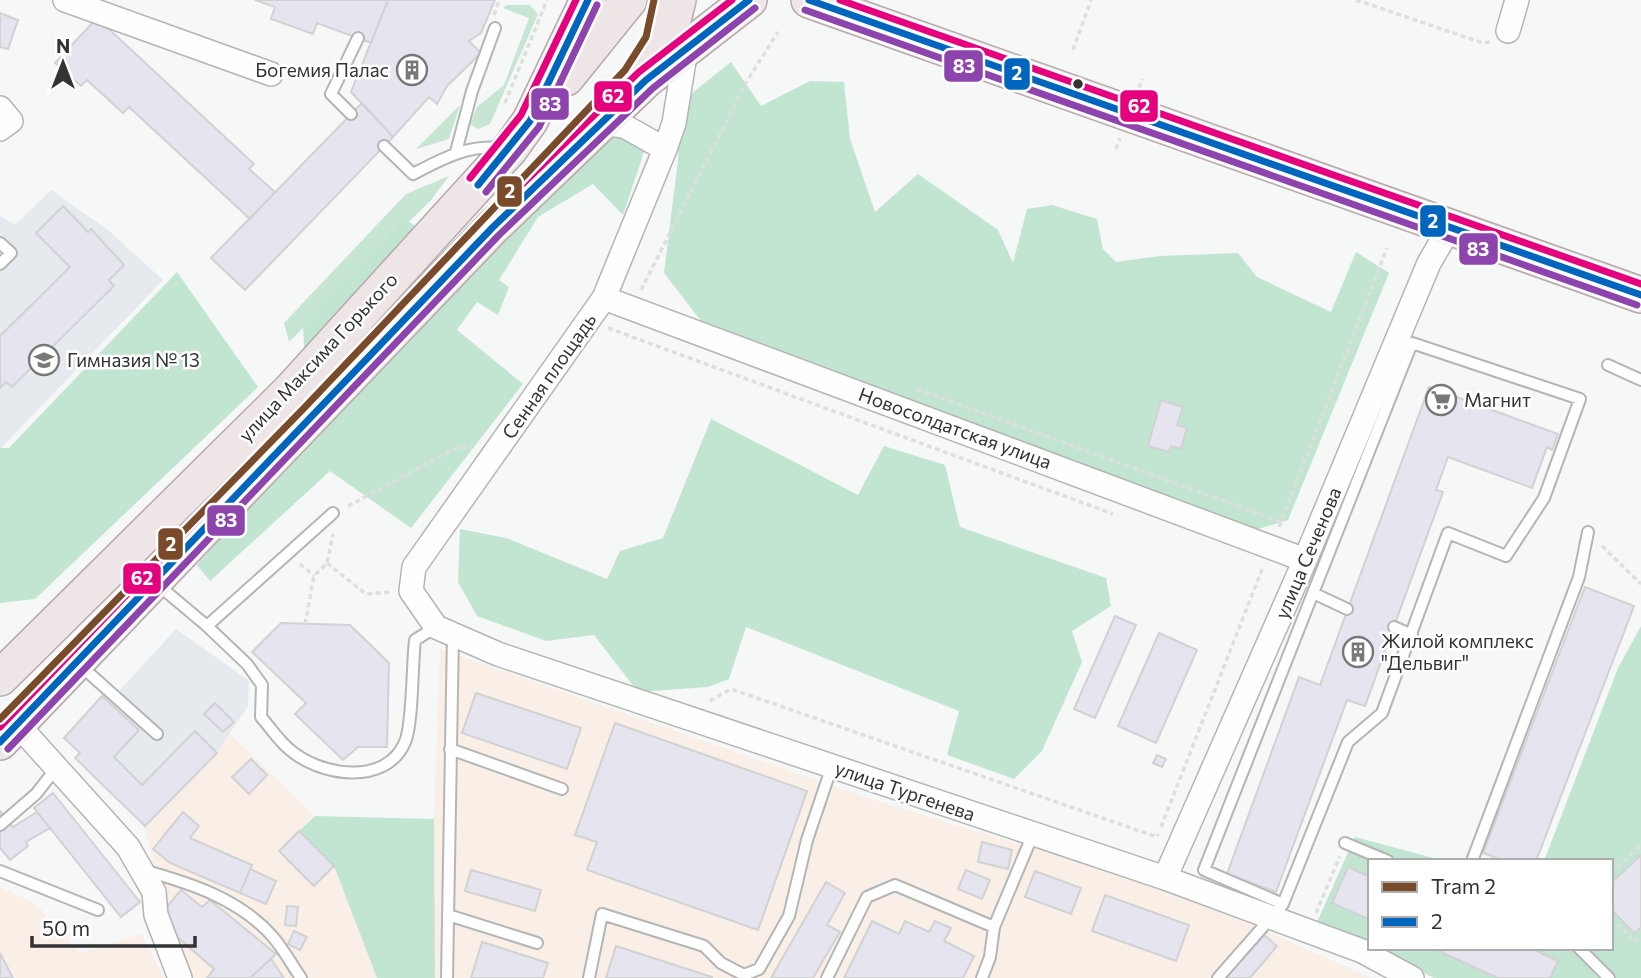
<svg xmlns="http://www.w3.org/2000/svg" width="1641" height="978" font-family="Commissioner,sans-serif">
  <rect width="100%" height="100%" fill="#f6f7f7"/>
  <path fill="#e6eaee" d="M51,190L109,231L163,280L0,449V216L15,225Z
    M176,629L249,681L248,706L217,753L145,826L75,758L80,753L64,738L102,696L109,702Z"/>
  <path fill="#f9efe6" d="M440,649L874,800L1095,867L1251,924L1371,978H435L434,819Z
    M230,734L315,816L300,831L334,866L377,978H186L159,892L145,827L217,753Z
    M0,887L36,904L80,953L141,934L165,978H0Z"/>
  <path fill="#c7e5d3" d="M507,5H530L538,14L490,124L478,129L470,124L477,107L504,85L529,18L503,8Z
    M460,105L449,139L416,149Z
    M449,176L431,200L289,342L284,323L406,194Z"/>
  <path fill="#c2e5d1" d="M731,62L761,106L810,81L844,82L850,139L875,212L918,174L998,230L1013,263L1027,209L1052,205L1097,219L1103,249L1116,262L1160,256L1238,253L1257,277L1331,312L1356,252L1389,273L1288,520L1255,530L704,325L664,273L678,160L677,105Z
    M619,121L647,143L623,215L593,184L538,217L499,280L509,287L498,315L477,302L457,330L523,384L411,528L330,471L210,581L197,565L422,313Z
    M405,219L425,233L305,361L303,327Z
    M177,272L258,387L35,599L0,603V448H9Z
    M711,419L858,495L884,446L945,465L960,527L1106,578L1111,606L1072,631L1082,662L1042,751L1014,779L947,755L959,711L746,627L729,679L708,687L638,692L594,635L546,641L477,616L458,582L460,529L506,538L607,579L620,551L663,538Z
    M1641,626V978H1434L1374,948H1611V861H1544L1618,668Z
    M315,816L434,819L435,978H377L334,866L299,831Z
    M1355,837L1445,861H1370V946L1317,922Z"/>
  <path fill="#e5e4ef" stroke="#d1d2d2" stroke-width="2" d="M255,0H388L371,43L317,23L313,34L271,19L275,7Z
    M388,0H495L481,33L469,41L481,53L447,86L437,104L429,97L393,137L351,92Z
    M0,13L18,20L8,49L0,47Z
    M97,18L254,164L249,169L275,192L250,219L129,107L123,113L87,80L81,86L55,63Z
    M362,103L393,137L245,290L211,258Z
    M63,206L88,232L91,229L124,265L109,280L114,286L12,387L6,382L0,388V336L70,267L36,233Z
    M1429,387L1558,434L1552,450L1547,447L1532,488L1448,457L1436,490L1443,492L1365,706L1347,700L1276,892L1227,874L1299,677L1320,685Z
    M1161,400L1183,407L1177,425L1187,428L1181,449L1171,446L1169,452L1148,446Z
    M1585,587L1634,606L1536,861H1505L1483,853Z
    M1115,616L1136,625L1095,718L1074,709Z
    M281,623L350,625L389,663L387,747H358L343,760L295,714L306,703L252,652Z
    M1159,633L1197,650L1156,743L1118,726Z
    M476,693L581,728L567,769L462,733Z
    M102,696L139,730L114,757L142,785L195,731L217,753L145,826L75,758L80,753L64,738Z
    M215,703L234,722L223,732L204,714Z
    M615,723L807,791L758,930L587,870L597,842L575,835Z
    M1157,755L1166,759L1162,767L1153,763Z
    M251,759L267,775L249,794L232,777Z
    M53,793L140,902L121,917L34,808Z
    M0,811L13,827L37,812L50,828L26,842L28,846L10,860L0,848Z
    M183,812L199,826L190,838L252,865L240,893L170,863L153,849Z
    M299,831L334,866L314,886L279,851Z
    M982,842L1012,850L1008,869L978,862Z
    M1641,855V927L1634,933L1611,909V883Z
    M1348,867L1370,877V920L1332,903Z
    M250,869L276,881L266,904L240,893Z
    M471,870L541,890L535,911L465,891Z
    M966,870L990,880L982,899L958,889Z
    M1035,871L1081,888L1071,914L1025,897Z
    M826,882L845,893L827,925L840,932L813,978H771Z
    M181,890L202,907L210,900L276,954L250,978H207L214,969L170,931L164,910Z
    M1105,895L1189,925L1176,961L1092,931Z
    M287,906L298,907L296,926L285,925Z
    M872,921L899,934L905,921L929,932L935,921L951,928L944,941L974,956L963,978H844Z
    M294,931L307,937L300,950L288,944Z
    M1263,934L1277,946L1250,978H1226Z
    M482,942L548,963L543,978H471Z
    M616,946L712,977V978H606Z
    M1432,948H1530L1558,961L1550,978H1498Z
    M0,953L13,978H0Z
    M271,959L284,978H250Z"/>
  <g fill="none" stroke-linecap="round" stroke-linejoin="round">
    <g stroke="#b4b5b5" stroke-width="14">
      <path id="lane" d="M351,114L331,94L358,38
        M384,146L413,174C442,159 466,145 500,148
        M456,152L472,91L495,28
        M0,243L11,253L0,264
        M1608,365L1641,380
        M157,584L207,626L333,513
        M207,626L247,664L262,685L261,717C270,727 278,740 289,749C319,776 386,787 405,742C413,724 412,664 415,640L436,627
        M1394,627L1412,635
        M81,666L157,734
        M450,749L562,789
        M0,825L36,794L57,767
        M1345,843L1388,861
        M1472,861L1579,577L1588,532
        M143,870C190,883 240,899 273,937C284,950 292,965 301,978
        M0,871L98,910
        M1283,904L1204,870L1313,593L1347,609
        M448,915L537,943
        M1579,948L1609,978
        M447,978L453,634
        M589,978L602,914L704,946L721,963L744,975L759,969L789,916L807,840L832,766
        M827,978L867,897L895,885L994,927
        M982,978L990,957L994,927L1033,834
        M1218,978L1283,904L1348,742L1382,713L1448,533L1506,556L1544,498L1580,399L1412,343L1313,593"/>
    </g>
    <g stroke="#b4b5b5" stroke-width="26">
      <path id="street" d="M65,0L271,74
        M1508,31L1517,0
        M686,49L674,123L665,149L604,298L414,567L411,591L436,627L498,654L1165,878L1362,951L1412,978
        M0,108L11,121L0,129
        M598,123L624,126L665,149
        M604,298L1305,560
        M17,724L128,847L154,892L156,915L180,978
        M1165,878L1305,560L1429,263L1450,227"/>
    </g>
    <g stroke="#b7a9ac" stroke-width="38">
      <path id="primary" d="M809,0L1641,295
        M651,71L669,36L678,0
        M566,78L629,0
        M0,678L290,391L510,149L530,121L588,0
        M0,742L492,228L646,80L749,0"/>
    </g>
    <path stroke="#dddede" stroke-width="3.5" stroke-dasharray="5 3.5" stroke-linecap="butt" d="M1356,0L1483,43L1490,42
      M494,15L499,0
      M1073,50L1091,0
      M1139,88L1142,79
      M505,103L547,0
      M1116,149L1120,138
      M641,290L747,81L778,32
      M608,328L1113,514
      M917,389L1281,522
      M348,506L458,447L472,448
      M1279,527L1387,248
      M1602,546L1641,584
      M327,563L366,594L391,592
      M300,564L314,576
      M305,624L314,576L327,563L333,534
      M710,701L731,689L1157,837L1158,834
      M1161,827L1263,567
      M1611,873L1641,845
      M1316,913L1340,856
      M1611,918L1635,942L1641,937"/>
    <use href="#lane" stroke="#fefefe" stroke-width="10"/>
    <use href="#street" stroke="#fefefe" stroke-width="23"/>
    <use href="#primary" stroke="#eee5e7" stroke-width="35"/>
    <g stroke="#fff" stroke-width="12">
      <path id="bus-1" d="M809,0L1641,295
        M478,185L530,121L588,0
        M0,742L492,228L646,80L749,0"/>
    </g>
    <g stroke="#fff" stroke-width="12">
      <path id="bus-2" d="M805,10L1637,305
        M486,192L539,127L597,5
        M8,749L499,235L653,88L755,8"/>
    </g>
    <g stroke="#fff" stroke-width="12">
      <path id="bus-3" d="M840,0L1641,284
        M470,178L521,115L576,0
        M0,727L485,220L639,72L732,0"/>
    </g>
    <use href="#bus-1" stroke="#0065bd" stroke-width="7"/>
    <use href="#bus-2" stroke="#8e44ad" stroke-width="7"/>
    <use href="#bus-3" stroke="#e5007d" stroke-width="7"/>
    <g stroke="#fff" stroke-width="12">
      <path id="tram-1" d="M0,719L306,406L625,70L646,37L654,0"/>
    </g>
    <use href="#tram-1" stroke="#7a4b2a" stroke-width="7"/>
  </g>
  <defs>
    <g id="building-ring" transform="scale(1.575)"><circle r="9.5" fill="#fff" stroke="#777878" stroke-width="1.5"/><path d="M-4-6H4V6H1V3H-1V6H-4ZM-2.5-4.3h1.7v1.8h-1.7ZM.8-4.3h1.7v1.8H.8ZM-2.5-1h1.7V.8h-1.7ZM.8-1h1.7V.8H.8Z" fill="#777878"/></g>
    <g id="school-ring" transform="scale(1.575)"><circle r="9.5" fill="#fff" stroke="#777878" stroke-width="1.5"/><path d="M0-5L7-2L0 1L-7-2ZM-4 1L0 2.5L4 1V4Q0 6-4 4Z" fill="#777878"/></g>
    <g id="supermarket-ring" transform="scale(1.575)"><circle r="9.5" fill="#fff" stroke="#777878" stroke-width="1.5"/><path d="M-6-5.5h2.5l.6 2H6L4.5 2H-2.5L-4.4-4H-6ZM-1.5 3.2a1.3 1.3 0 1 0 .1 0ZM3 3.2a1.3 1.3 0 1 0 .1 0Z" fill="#777878"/></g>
  </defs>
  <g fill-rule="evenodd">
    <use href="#building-ring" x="412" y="70"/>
    <use href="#school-ring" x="44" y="360"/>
    <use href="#supermarket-ring" x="1441" y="400"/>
    <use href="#building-ring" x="1358" y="652"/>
  </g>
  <circle fill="#323333" stroke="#fff" stroke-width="2.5" cx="1078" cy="84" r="6"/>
  <g text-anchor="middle" stroke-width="5" stroke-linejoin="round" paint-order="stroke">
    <g font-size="19" fill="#323333" stroke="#fff" text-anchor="start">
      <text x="389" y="77" text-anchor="end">Богемия Палас</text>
      <text x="67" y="367">Гимназия № 13</text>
      <text x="1464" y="407">Магнит</text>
      <text x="1381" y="648">Жилой комплекс<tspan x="1381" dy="22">"Дельвиг"</tspan></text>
    </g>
    <g font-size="19" fill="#323333" stroke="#fff">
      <text transform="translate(318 357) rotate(-47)" y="7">улица Максима Горького</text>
      <text transform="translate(549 376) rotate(-55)" y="7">Сенная площадь</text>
      <text transform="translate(955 428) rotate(20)" y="7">Новосолдатская улица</text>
      <text transform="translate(1308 553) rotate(-67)" y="7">улица Сеченова</text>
      <text transform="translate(905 791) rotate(19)" y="7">улица Тургенева</text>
    </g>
  </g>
  <g stroke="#fff" stroke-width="2.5">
    <rect x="943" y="49" width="41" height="34" rx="7" fill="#8e44ad"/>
    <rect x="1003" y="57" width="28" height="34" rx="7" fill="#0065bd"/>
    <rect x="593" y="80" width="40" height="33" rx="7" fill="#e5007d"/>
    <rect x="530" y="87" width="40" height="34" rx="7" fill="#8e44ad"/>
    <rect x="1119" y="89" width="40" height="34" rx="7" fill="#e5007d"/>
    <rect x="496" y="175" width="27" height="33" rx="7" fill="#7a4b2a"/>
    <rect x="1419" y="204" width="28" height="34" rx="7" fill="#0065bd"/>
    <rect x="1458" y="232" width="41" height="34" rx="7" fill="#8e44ad"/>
    <rect x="206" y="504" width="40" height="33" rx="7" fill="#8e44ad"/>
    <rect x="157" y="527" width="27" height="34" rx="7" fill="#7a4b2a"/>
    <rect x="122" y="562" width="40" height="33" rx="7" fill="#e5007d"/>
  </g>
  <g font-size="19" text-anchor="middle" font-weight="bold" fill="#fff">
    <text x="964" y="73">83</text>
    <text x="1017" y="80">2</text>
    <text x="613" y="103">62</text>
    <text x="550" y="111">83</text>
    <text x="1139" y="113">62</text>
    <text x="510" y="198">2</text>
    <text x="1433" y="228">2</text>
    <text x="1478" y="256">83</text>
    <text x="226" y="527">83</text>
    <text x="171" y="551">2</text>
    <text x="142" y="585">62</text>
  </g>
  <rect x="1368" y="859" width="245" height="91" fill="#ffffff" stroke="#adadad" stroke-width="2"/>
  <rect x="1382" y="882" width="35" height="10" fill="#7a4b2a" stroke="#adadad" stroke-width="2"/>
  <text x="1431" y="894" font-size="21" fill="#323333">Tram 2</text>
  <rect x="1382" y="917" width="35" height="10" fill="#0065bd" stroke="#adadad" stroke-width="2"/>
  <text x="1431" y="929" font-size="21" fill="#323333">2</text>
  <g transform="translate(63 63)" stroke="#ffffff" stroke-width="5" paint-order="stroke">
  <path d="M0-5L12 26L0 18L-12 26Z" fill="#323333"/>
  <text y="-10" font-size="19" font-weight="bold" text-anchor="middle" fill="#323333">N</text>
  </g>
  <path d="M32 936v10h163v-10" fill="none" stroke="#323333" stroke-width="3.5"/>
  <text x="42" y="936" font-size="21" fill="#323333" stroke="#ffffff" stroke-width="5" paint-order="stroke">50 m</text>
</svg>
